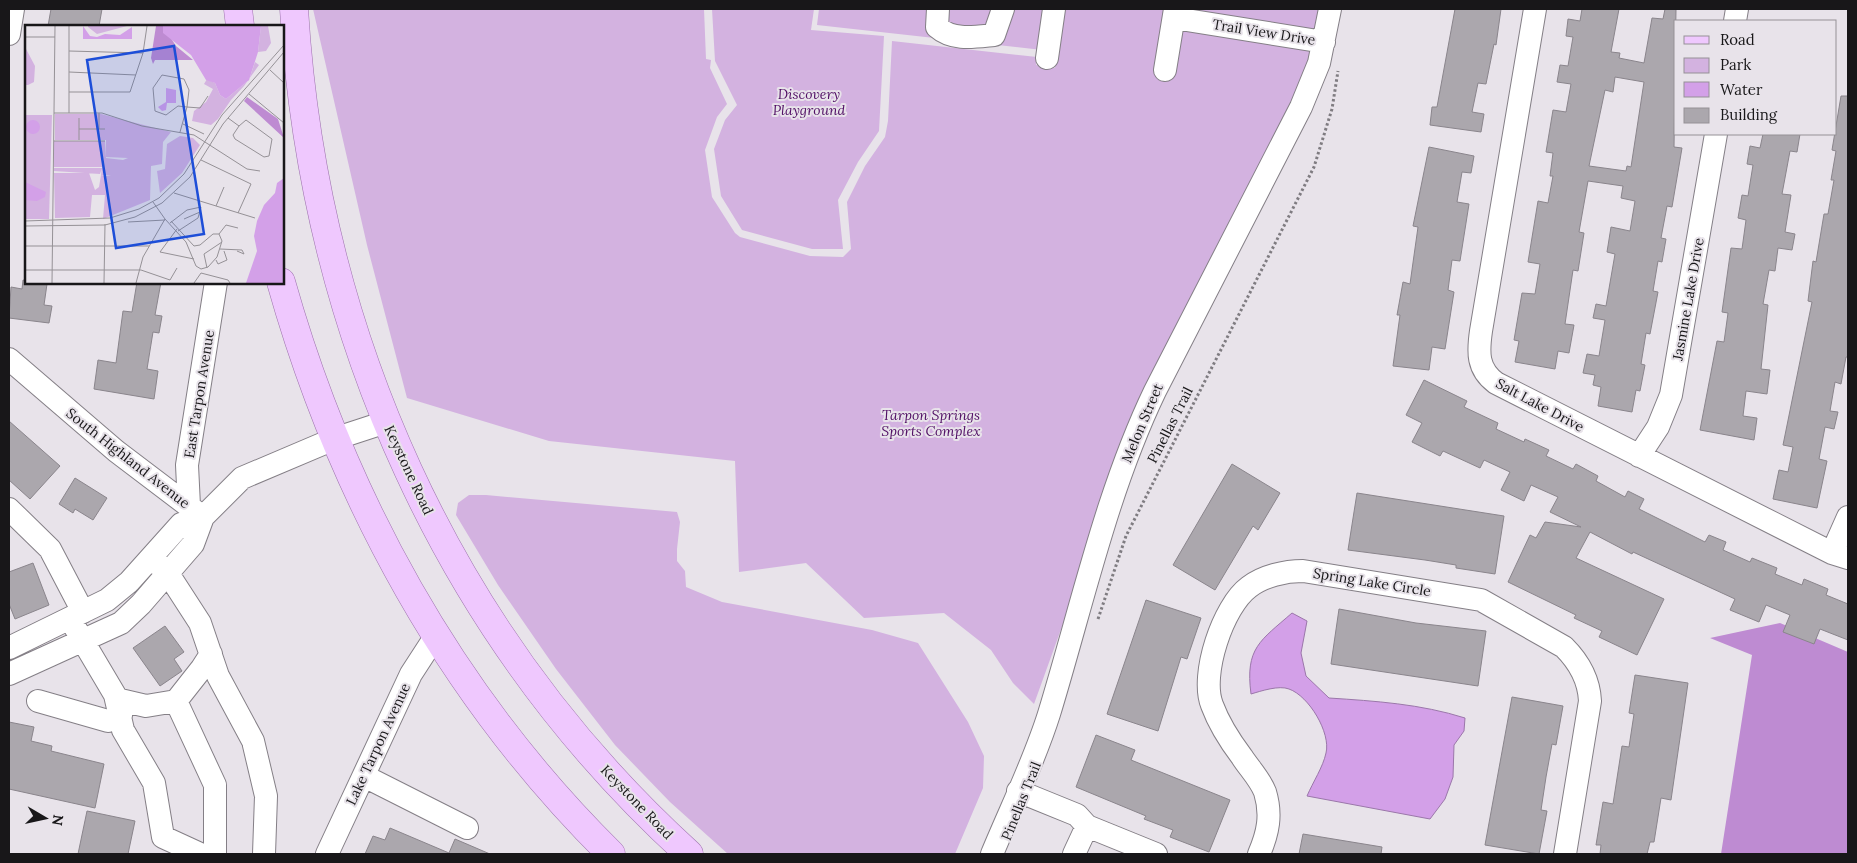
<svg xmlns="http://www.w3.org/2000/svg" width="1857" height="863" font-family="Lora,serif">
  <rect width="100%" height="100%" fill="#e8e3ea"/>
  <path fill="#d3b2e0" d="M313,9H704L706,59L711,60L710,68L727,104L717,117L705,150L712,197L735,233L740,237L810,256L843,257L851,249L847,202L865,166L885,137L888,121L892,41L1037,57L1036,65L1055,68L1064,9H1320L1310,60L1292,103L1077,585L1034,704L1013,683L991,650L944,613L864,618L806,563L739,572L735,461L549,441L407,398L367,245Z
    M712,9H814L811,30L884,36L879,131L858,162L838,200L843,249H812L742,230L721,196L714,149L725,120L737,105L715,61Z
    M819,9H1049L1042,50L817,25Z
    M469,495H486L677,512L680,522L677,549V561L685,571L686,587L722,602L872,630L918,643L968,722L984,756L983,788L955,854H728L670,802L615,745L556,669L498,585L456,515L458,503Z"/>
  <path fill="#be8bd2" d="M1780,623L1848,652V854H1721L1752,655L1710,638Z"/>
  <path fill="#d3a0e8" stroke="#9b77aa" d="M1292,613L1307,621L1301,653L1306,676L1329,698C1375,701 1421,704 1465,718L1464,731L1454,745L1453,777L1445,799L1430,819L1307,796C1313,782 1323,767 1326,753C1331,733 1309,696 1289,689C1279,685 1261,691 1251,694C1245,648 1260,641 1292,613Z"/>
  <path fill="#aba7ad" stroke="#8a858c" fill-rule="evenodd" d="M51,9H102L99,26H48Z
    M1455,9H1501L1496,45L1494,44L1486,84L1478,83L1472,112L1484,114L1481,132L1430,125L1432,107H1437Z
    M1582,9H1619L1611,52L1620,53L1619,58L1644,63L1652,18L1663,19L1665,9H1676L1674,147L1682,148L1672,207L1667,206L1661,238L1666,239L1662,262L1658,261L1653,291L1658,292L1650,334L1646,333L1641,364L1645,365L1640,391L1636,390L1632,412L1598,406L1601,387L1593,385L1595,375L1583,373L1587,354L1599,356L1605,320L1593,318L1596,304L1606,306L1615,254L1607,252L1611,227L1630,231L1635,201L1621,198L1623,186L1588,181L1579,232L1584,233L1578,271L1573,270L1565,324L1574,325L1569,353L1558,351L1555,369L1515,362L1519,341L1514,340L1522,293L1535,294L1540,264L1528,262L1538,201L1548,203L1553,176H1550L1553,153L1546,152L1553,110L1566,112L1571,84L1557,82L1560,65L1568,66L1573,37L1566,36L1568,19L1580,21ZM1615,77L1644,82L1631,167L1627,166L1626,171L1589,166L1605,90L1613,92Z
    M1841,96H1848V357H1846L1841,384L1835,382L1830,411L1838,412L1834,429L1825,427L1819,459L1827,461L1817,508L1773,499L1779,470L1788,472L1793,447L1783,445L1812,302L1808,301L1813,261L1816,262L1824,214H1828L1834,180H1831L1836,151L1832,150Z
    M1763,134H1800L1797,152L1790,151L1782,194L1791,195L1785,232L1795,234L1792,250L1778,248L1775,271L1769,270L1763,304L1768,305L1761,369L1770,370L1767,394L1746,391L1743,416L1757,418L1754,440L1700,430L1717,341L1724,342L1728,313L1722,312L1731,248L1742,249L1746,220L1738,218L1742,195L1748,196L1753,165L1747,164L1750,146L1760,148Z
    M1429,147L1474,156L1471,173L1462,172L1457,202L1469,204L1460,261L1452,260L1448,290L1454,292L1445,349L1432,347L1429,370L1393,366L1400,315H1397L1403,282L1410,284L1418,227L1413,226Z
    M23,280L47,284L44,305L52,306L49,323L9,318L11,287L22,289Z
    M137,282H161L155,315L162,316L159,333L153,332L147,369L158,371L154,399L94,389L98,360L116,363L123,311L132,312Z
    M1424,380L1467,401L1464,407L1498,423L1496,429L1524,442L1525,439L1549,450L1546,456L1573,469L1576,464L1598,476L1596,481L1625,497L1628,491L1644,499L1639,509L1705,542L1709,535L1726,542L1723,550L1750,562L1752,558L1777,568L1775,574L1802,585L1804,579L1828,589L1826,595L1848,604V640L1820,629L1814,644L1783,632L1790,615L1766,605L1759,622L1730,610L1735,599L1633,552L1632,554L1590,532L1576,558L1664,599L1637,655L1599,637L1602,631L1574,618L1576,615L1508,582L1530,535L1536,538L1545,522L1581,527L1550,512L1558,497L1531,485L1524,501L1501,490L1510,472L1484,460L1480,468L1443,451L1440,456L1412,442L1422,423L1406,415Z
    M9,421L60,466L30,499L9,480Z
    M1232,464L1280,493L1258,530L1253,526L1215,590L1173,565Z
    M75,478L107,498L93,520L75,509L73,513L59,504Z
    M1357,493L1504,516L1495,574L1456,568V565L1425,560L1348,550Z
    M33,563L49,605L15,619L9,604V572Z
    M1146,600L1201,618L1187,659L1181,657L1158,731L1107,714Z
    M1339,609L1416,623L1486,631L1478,686L1331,664Z
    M165,626L184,652L174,659L182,671L160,686L133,648Z
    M1635,675L1688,683L1671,800L1661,798L1654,842H1650L1647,854H1600L1601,845H1596L1603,802L1613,804L1622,746L1629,747L1634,714L1629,713Z
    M1512,697L1563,706L1556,745L1552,744L1546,777L1541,810L1547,811L1539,854L1485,845Z
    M9,722L34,727L31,741L52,746L51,751L104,764L95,808L9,789Z
    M1096,735L1135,750L1131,760L1230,800L1209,852L1170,837L1173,830L1144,819L1146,816L1076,787Z
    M87,811L135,821L128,854H78Z
    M390,828L449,853L455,839L490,854H365L373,836L385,840Z
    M1303,834L1382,847L1381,854H1299Z"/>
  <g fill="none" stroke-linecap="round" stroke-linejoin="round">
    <g stroke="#847f86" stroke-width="24">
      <path id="minor" d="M938,9L937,27C953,41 974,37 994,35L1003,9
        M1535,9L1481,331C1478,352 1477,369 1496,383L1832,553L1848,558
        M1174,18L1324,42
        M1735,21L1737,9
        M9,34L13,9
        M1047,58L1054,9
        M1165,70L1175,9
        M9,359L116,451L203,517L242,478L334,439L386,422
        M1639,456L1658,427L1671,395L1716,134
        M189,506L187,465L216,282
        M9,509L50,549L83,612
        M1832,553L1848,517
        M151,558L167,572L200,623L218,676L253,741L266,796L264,854
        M70,619L115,695L123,730L154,783L163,837L200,854
        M9,648L107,600L129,582L181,524L203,517
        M9,674L121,623L141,604L193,544L203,517
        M116,699L146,706L176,701L202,668L211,654
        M38,701L108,721L121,715
        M176,701L215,785V854
        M364,776L467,828
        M1018,791L1077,815L1087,826L1156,854
        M327,854L411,674L435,637
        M992,854C1011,808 1034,762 1049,714C1082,606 1106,493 1155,391L1301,107L1319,63L1330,9
        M1074,854L1087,826
        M1259,854C1268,833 1272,815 1265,792C1260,779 1249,768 1242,757C1230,741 1219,724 1212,705C1200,675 1223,606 1249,587C1263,576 1285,571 1303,571L1481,600L1564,647C1579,662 1589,679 1590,701L1565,854"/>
    </g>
    <g stroke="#9d73ad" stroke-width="29">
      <path id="major" d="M238,9L240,26
        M294,9C314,333 447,634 689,854
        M281,282C342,498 451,696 611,854"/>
    </g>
    <path stroke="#7f7c81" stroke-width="3" stroke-dasharray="2.5 2.5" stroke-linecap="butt" d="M1098,619L1126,536L1314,167L1332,109L1338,71"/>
    <use href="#minor" stroke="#fff" stroke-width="22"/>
    <use href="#major" stroke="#efc8fe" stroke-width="28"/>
  </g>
  <g text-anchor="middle" stroke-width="4" stroke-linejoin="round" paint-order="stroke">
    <g font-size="14" fill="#181719" stroke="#e8e3ea">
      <text transform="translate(1264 32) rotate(9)" y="5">Trail View Drive</text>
      <text transform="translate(1688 299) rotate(-80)" y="5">Jasmine Lake Drive</text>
      <text transform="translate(199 394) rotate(-81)" y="5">East Tarpon Avenue</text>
      <text transform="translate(1540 405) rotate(28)" y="5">Salt Lake Drive</text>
      <text transform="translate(1142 423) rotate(-67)" y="5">Melon Street</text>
      <text transform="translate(1170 425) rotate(-63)" y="5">Pinellas Trail</text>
      <text transform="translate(128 458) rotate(38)" y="5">South Highland Avenue</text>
      <text transform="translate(409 470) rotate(65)" y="5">Keystone Road</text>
      <text transform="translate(1372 582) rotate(9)" y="5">Spring Lake Circle</text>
      <text transform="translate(378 744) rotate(-65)" y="5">Lake Tarpon Avenue</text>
      <text transform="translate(1021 801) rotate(-68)" y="5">Pinellas Trail</text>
      <text transform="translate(637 802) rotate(46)" y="5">Keystone Road</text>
    </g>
    <g font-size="14" font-style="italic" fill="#510f65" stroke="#e8e3ea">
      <text x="809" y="99">Discovery<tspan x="809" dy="16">Playground</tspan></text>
      <text x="931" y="420">Tarpon Springs<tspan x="931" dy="16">Sports Complex</tspan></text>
    </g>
  </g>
  <g transform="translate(25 25)">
    <rect width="259" height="259" fill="#e8e3ea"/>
    <path d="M102,1L72,9L63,2V1ZM236,1H243L246,18L241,26L233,27ZM0,22L10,41L9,57L3,60H0ZM230,37L234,40L219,61L206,75L193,94L186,100L167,96L169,86L181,77L188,64L179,59L182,54L190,58L195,70L201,74L224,55ZM30,89H76L146,107L138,117L137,139L126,141L125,175L78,194L80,170H67L65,192L30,193L29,148H64L70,165L74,162L76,150L81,151L86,150H76L77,142H29V116H80L81,133L98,135L103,133L81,132V115H30ZM0,90H27L24,194H0ZM155,111L168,113L175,120L157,148L135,168L132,146L140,144L142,119ZM29,143H77L75,149L29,146Z" fill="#d3b2e0"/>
    <path d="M131,1H138L151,21L168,35H130L128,39L126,33ZM222,72L253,94L259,113L219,76Z" fill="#be8bd2"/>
    <path d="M58,1L65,11L72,12L80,9L95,10L107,2V14H58ZM138,1H236L233,27L224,55L201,74L195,70L190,58L181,55L166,30L138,8ZM141,63L151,65V78H142L141,85L137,86L133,82L141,77ZM1 102a7 7 0 1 1 14 0a7 7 0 1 1-14 0ZM259,153V258H221L232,226L229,211L232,196L239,180L250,168L252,158ZM0,157L21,167L20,172L12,176L0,175Z" fill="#d3a0e8"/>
    <path fill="none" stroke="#959196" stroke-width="1" d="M44,1V88M0,12H30M44,26L118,28M245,45L259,58M44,47L111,50M137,50L159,54L164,65L162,82L153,81L141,90L130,86L128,63ZM44,67H105L118,28L122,1M224,69L259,98M29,88H77L117,101L169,110L222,144L235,146M74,88V104M203,93L214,101L208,110L210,114L239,132L244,131L247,114L221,95L214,101M158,99L179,109M54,104H80M155,107L162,82L175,83L183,71M54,115V93M29,116H80M176,135L226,159L213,188M149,168L230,193M191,181L199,162M140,194L161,217L171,241L176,244L183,242L192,232L197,216L194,209M159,194L175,187M0,196L85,193L114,184L134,173L159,149L197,90L259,20M146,196L169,221L175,220L188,209H194M103,197L140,195M145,198L162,185L176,182L173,193L153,206M0,201L80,200L110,192L137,178L165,152L198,99L259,27M152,204L135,227L169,234M194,209L201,200L213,203M0,221H124M195,224L217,225L219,229L212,226M191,235L193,239L202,235L199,226M182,243L179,229L197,217M0,245H116L145,255L152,243M27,258L30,1M79,258L80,199M111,258L118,232L140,194L128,177M169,258L176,248L203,255L205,258"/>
    <path fill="#1d4ed8" fill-opacity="0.15" stroke="#1d4ed8" stroke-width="2.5" d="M149,21L179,209L91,223L62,35Z"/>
    <rect width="259" height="259" fill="none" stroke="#181719" stroke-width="2.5"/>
  </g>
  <rect width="1857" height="863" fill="none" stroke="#181719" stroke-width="20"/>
  <rect x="1674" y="20" width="162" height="115" fill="#e8e3ea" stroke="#959196"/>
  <rect x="1684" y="36" width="25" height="8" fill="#efc8fe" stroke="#959196"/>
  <text x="1720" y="45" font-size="15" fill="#181719">Road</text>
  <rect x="1684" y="58" width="25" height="15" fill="#d3b2e0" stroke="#959196"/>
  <text x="1720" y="70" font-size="15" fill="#181719">Park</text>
  <rect x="1684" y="82" width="25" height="15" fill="#d3a0e8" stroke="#959196"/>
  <text x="1720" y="95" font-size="15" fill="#181719">Water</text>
  <rect x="1684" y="108" width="25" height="15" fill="#aba7ad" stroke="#959196"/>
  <text x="1720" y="120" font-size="15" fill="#181719">Building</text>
  <g transform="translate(45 818) rotate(99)" stroke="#e8e3ea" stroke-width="4" paint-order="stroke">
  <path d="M0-4L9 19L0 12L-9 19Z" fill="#181719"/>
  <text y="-8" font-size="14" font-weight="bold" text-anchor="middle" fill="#181719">N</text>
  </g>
</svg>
